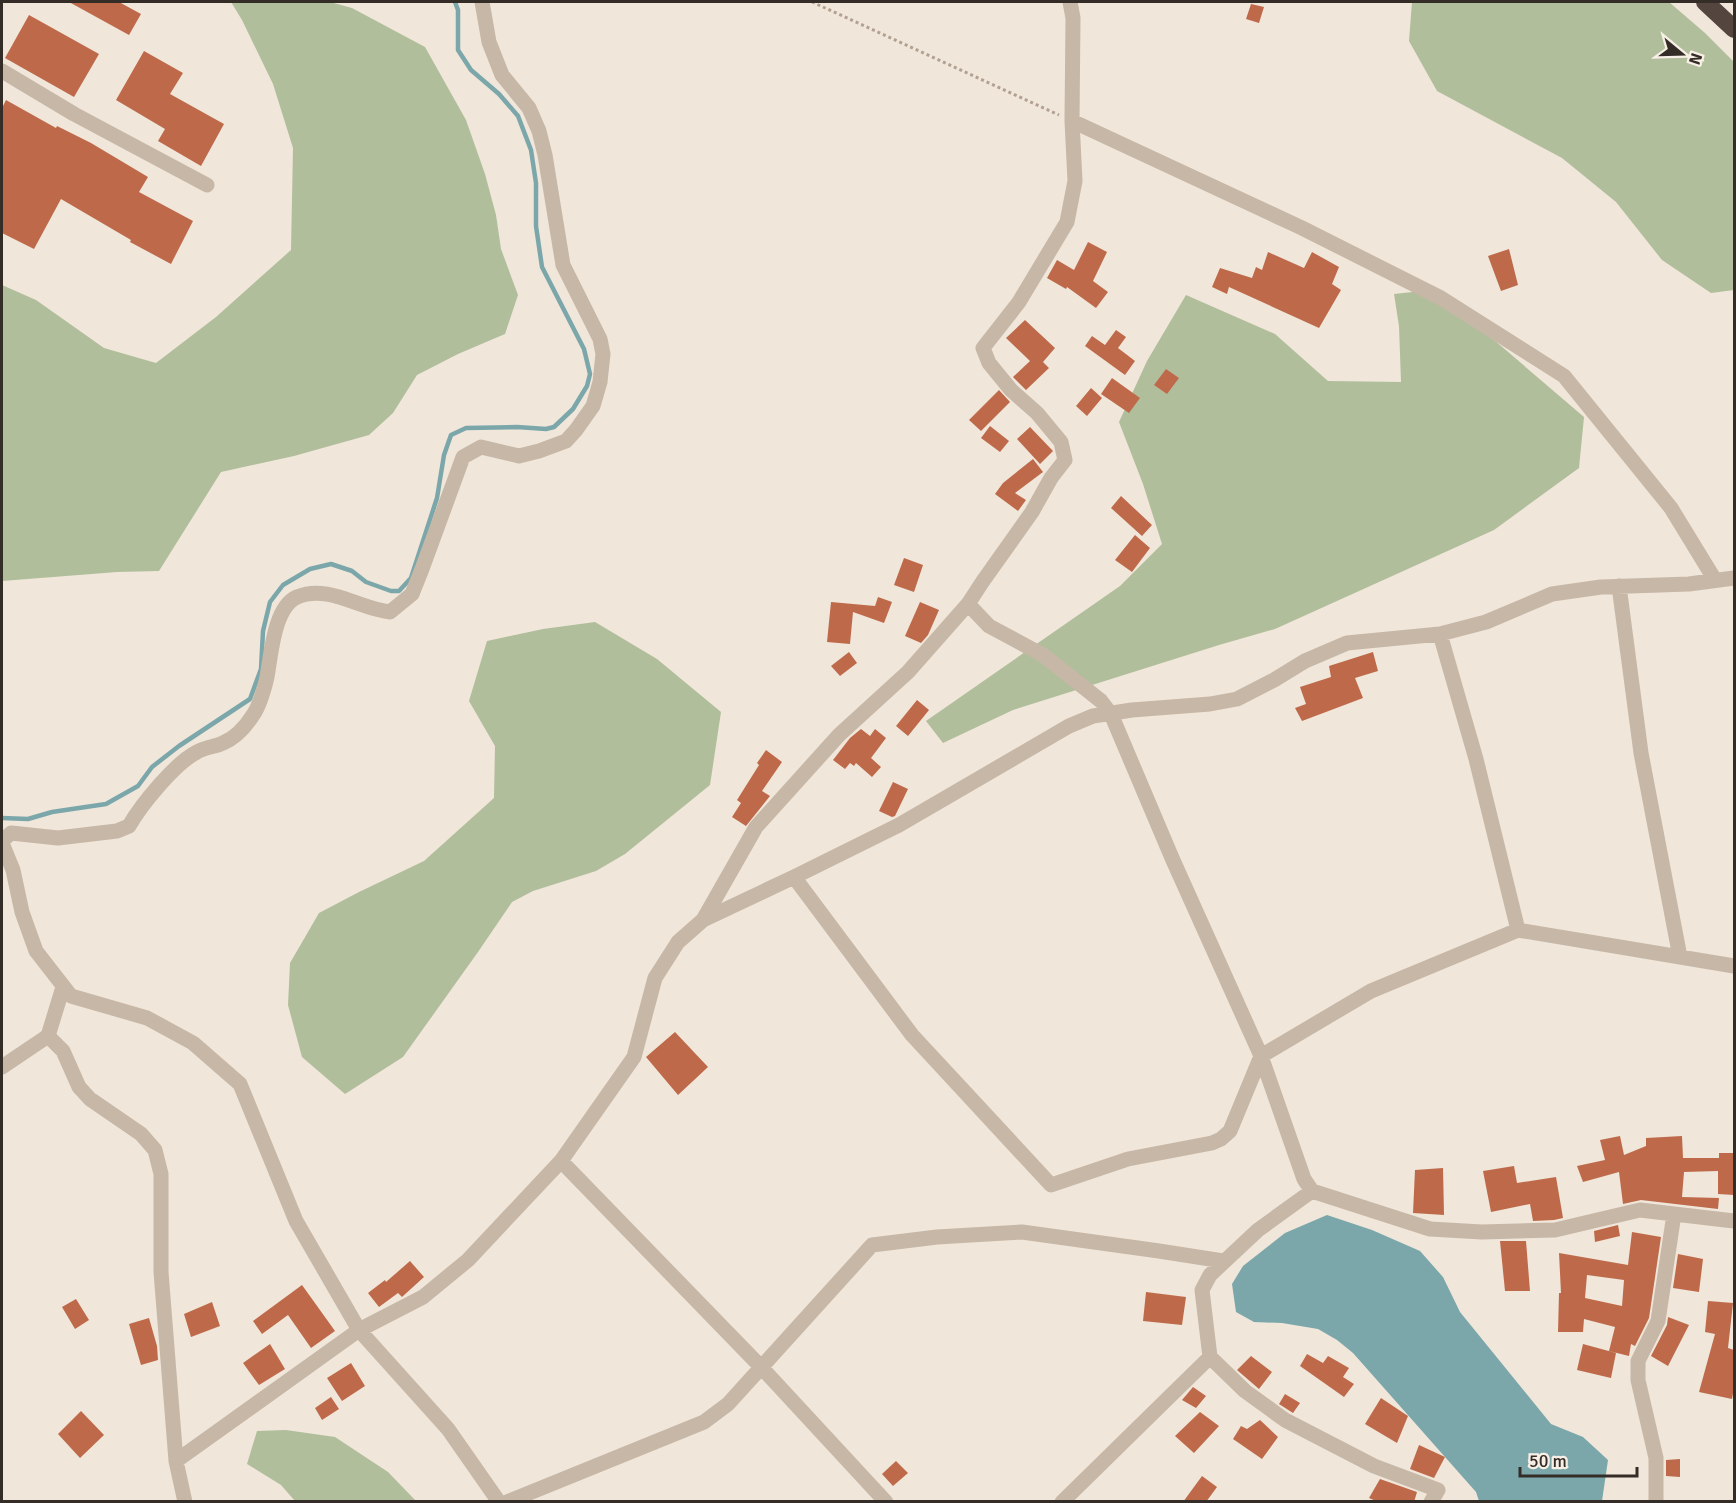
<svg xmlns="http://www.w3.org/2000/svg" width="1736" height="1503" font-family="Signika,sans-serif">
  <rect width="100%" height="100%" fill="#f0e6da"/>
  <path fill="#b1be9b" d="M231,2H330L352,8L425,47L466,120L485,174L496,215L501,249L518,295L505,334L458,354L417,375L393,413L369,435L294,456L221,472L159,571L117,572L2,581V285L36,300L104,348L156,363L216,317L291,250L293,148L273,84L242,20Z
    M1412,2H1669L1705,33L1734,62V290L1711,293L1662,260L1616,202L1562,158L1437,91L1409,41Z
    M1431,290L1473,322L1584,417L1579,468L1494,530L1275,629L1219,645L1013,710L943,743L926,721L1120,586L1162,544L1143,484L1119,422L1147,361L1186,295L1275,334L1328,381L1401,382L1399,326L1394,294Z
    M595,622L657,659L721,712L710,785L625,854L596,871L533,891L512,902L478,952L403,1057L345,1094L302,1057L288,1005L290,963L319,913L359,892L424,861L494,798L495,746L469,701L487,641L543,629Z
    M286,1430L335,1437L388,1472L416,1501H295L281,1485L247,1464L257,1431Z"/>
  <path fill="#7ba7ab" d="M1327,1215L1372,1230L1420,1251L1443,1277L1460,1312L1551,1424L1583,1437L1608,1460L1602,1501H1479L1476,1492L1353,1353L1337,1340L1318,1329L1282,1323L1254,1322L1236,1312L1232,1284L1243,1266L1285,1233Z"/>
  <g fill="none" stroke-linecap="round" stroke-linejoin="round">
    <path stroke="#7ba7ab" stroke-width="4.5" d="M2,818L28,819L52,812L106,804L138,786L152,767L179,746L250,699L261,669L263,631L270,602L283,585L310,569L331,564L352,571L366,582L391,591H399L411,578L437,498L444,455L451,435L466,428L517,427L546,429L554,427L573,409L587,386L590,374L584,349L542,267L536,226V183L531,150L518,116L499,94L471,70L458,50V10L455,2"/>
  </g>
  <path fill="#be6a4a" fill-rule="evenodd" d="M69,2H119L141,14L129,35Z
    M1251,4L1264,7L1259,23L1246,19Z
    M29,15L99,54L74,97L5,58Z
    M144,51L183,73L170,94L224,124L201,166L158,141L165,129L116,100Z
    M6,100L56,128L57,126L91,143L148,177L139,192L193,221L171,264L130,242L131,240L61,199L34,249L2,233V108Z
    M1088,242L1107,252L1093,281L1108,292L1096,308L1067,287L1066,289L1047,278L1057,260L1074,270Z
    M1509,249L1518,285L1501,291L1488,256Z
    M1268,252L1304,268L1312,252L1339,267L1332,284L1341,290L1319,328L1229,287L1227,294L1212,287L1220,268L1252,278L1256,267L1262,270Z
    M1025,320L1055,348L1043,362L1049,368L1026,390L1013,377L1030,361L1006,338Z
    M1116,330L1126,337L1118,348L1135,361L1125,375L1085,346L1092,336L1105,345Z
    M1166,369L1179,378L1167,394L1154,385Z
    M1112,378L1140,398L1129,413L1101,394Z
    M1091,388L1102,398L1087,416L1076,406Z
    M999,390L1010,402L981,431L969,420Z
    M990,426L1009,441L1000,452L981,438Z
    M1030,427L1053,451L1040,464L1017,439Z
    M1033,459L1043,472L1015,493L1026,500L1018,511L995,494L1003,483Z
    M1121,496L1152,525L1142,536L1111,508Z
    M1135,535L1150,548L1132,572L1115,560Z
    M904,558L923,565L914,592L894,585Z
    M878,597L892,602L884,623L853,612L850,644L827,642L831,602L875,606Z
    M920,602L939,610L928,635L921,643L905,636Z
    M849,652L857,663L840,676L831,666Z
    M1373,652L1378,671L1355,678L1363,698L1302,721L1295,708L1306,704L1300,687L1331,677L1329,666Z
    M917,700L929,710L908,736L896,726Z
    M861,729L870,736L875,729L886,738L871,758L881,767L872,777L856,763L854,766L850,763L845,769L833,760L850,738Z
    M766,750L782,762L762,791L770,796L746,826L732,817L741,803L737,800L759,765L757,763Z
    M893,782L908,789L895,816L892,817L879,811Z
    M675,1032L708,1067L678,1095L646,1057Z
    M1620,1136L1624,1155L1646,1146V1138L1682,1136L1683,1158H1719V1153H1734V1195L1718,1194V1171L1684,1172L1682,1197L1719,1198L1718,1209L1641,1200L1623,1204L1619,1172L1583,1182L1577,1166L1605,1160L1600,1140Z
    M1514,1166L1517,1183L1556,1177L1563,1218L1554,1220L1533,1221L1530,1204L1491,1212L1483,1171Z
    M1443,1168L1444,1215L1413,1213L1415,1170Z
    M1618,1225L1620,1236L1595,1242L1594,1231Z
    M1632,1232L1661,1237L1649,1318L1635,1346L1631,1344L1629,1356L1609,1351L1615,1327L1584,1319L1583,1332H1558L1559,1293H1561L1559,1253L1628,1265ZM1587,1275L1624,1280L1622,1306L1585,1298Z
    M1500,1241H1526L1530,1291H1505Z
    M1678,1254L1703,1259L1699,1292L1673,1288Z
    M410,1261L424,1277L402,1297L398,1293L379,1307L368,1293L385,1280L386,1282Z
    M302,1285L335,1331L311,1348L288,1315L262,1334L253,1321Z
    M1146,1292L1186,1297L1182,1325L1143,1321Z
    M76,1299L89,1320L75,1329L62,1307Z
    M1708,1301L1733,1303L1728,1348L1734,1350V1388L1732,1399L1699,1392L1715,1334L1705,1332Z
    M212,1302L220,1326L191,1337L184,1314Z
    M1668,1317L1689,1325L1668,1366L1651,1356L1667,1325Z
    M149,1318L157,1346L158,1360L141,1365L129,1324Z
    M270,1344L285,1369L259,1385L243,1363Z
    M1583,1344L1616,1353L1611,1378L1577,1370Z
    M1307,1354L1323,1363L1328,1356L1349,1368L1343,1377L1354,1384L1344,1397L1300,1366Z
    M1251,1356L1272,1372L1259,1389L1237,1370Z
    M351,1363L365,1386L342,1401L327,1378Z
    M1193,1387L1206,1396L1196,1408L1182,1400Z
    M1285,1394L1300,1403L1293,1413L1279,1404Z
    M331,1397L339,1409L322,1420L315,1408Z
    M1381,1398L1408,1416L1397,1443L1365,1424Z
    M81,1411L104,1435L80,1458L58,1434Z
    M1200,1412L1219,1426L1194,1453L1175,1436Z
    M1260,1420L1278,1437L1262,1459L1233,1439L1241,1426L1247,1429Z
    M1419,1445L1445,1457L1434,1478L1410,1469Z
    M1680,1459V1477L1666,1476V1460Z
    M896,1461L908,1473L893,1486L882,1474Z
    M1202,1476L1217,1487L1206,1502H1183Z
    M1380,1479L1417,1492L1414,1502H1378L1369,1498Z"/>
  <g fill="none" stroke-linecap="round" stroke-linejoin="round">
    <path stroke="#b2a191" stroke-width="3" stroke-dasharray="3 3" stroke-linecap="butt" d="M812,2L1059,115"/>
    <path stroke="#c7b7a7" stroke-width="15" d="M2,71L74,114L207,185
      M1072,121L1302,228L1441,298L1564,376L1671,508L1715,580
      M1619,586L1641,753L1680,957
      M968,604L989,626L1043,655L1101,701L1111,714L1172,858L1261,1056L1304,1179L1312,1191L1430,1229L1482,1232L1555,1230L1640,1210L1734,1221
      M1440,634L1476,759L1518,930
      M2,841L11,833L58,838L117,831L129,826C141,805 175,763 197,752C205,747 215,747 223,743C235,738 246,726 253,715C259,707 265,687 267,677C271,655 274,607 297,597C329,584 359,609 390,612L412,594L422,569L463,457L481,447L519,456L539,451L566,441L576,430L593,406L600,382L603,354L600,339L563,265L545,155L539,131L529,108L502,75L489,42L482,2
      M2,843L13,870L22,912L36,951L71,996L147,1018L193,1043L240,1084L296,1221L359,1330L448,1429L499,1502
      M794,877L912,1035L1051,1185L1128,1159L1212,1143L1221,1139L1230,1131L1261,1056L1371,991L1518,930L1734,966
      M703,920L756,827L839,735L908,672L968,604L983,581L1032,512L1051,478L1065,460L1061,442L1037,413L1011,390L989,363L983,348L1019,302L1067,222L1075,181L1072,121L1073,18L1070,2
      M63,987L48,1036L63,1051L79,1087L90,1099L141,1134L155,1150L161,1174V1272L176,1461L185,1502
      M561,1161L762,1368L886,1502
      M1312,1191L1258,1230L1210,1275L1202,1290L1210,1357L1245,1391L1285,1420L1374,1466L1438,1490L1431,1502
      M176,1461L359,1330L423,1297L468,1260L561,1161L634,1057L655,978L678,942L703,920L794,877L899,825L1069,726L1093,716L1132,710L1210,704L1237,699L1274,680L1305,661L1347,643L1440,634L1486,622L1552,594L1601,587L1689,584L1734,578
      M507,1502L704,1422L728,1404L872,1245L937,1237L1022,1232L1159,1251L1223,1261
      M1062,1502L1210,1357
      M1656,1502V1458L1638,1380V1361L1658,1321L1674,1214"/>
    <path stroke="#c7b7a7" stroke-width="15" d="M2,1067L48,1036"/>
    <path stroke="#54463f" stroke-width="18" d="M1705,2L1734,29"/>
  </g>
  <rect width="1736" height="1503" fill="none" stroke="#342c27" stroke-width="6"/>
  <g transform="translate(1682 54) rotate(109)" stroke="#f8f0e6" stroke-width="4.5" paint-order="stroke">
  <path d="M0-4.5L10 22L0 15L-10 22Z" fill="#342c27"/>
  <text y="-9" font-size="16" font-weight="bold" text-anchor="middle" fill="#342c27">N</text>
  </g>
  <path d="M1520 1467v9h117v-9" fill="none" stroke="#342c27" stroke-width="3"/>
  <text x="1529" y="1467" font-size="18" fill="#342c27" stroke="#f8f0e6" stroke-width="4.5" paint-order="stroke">50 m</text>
</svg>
